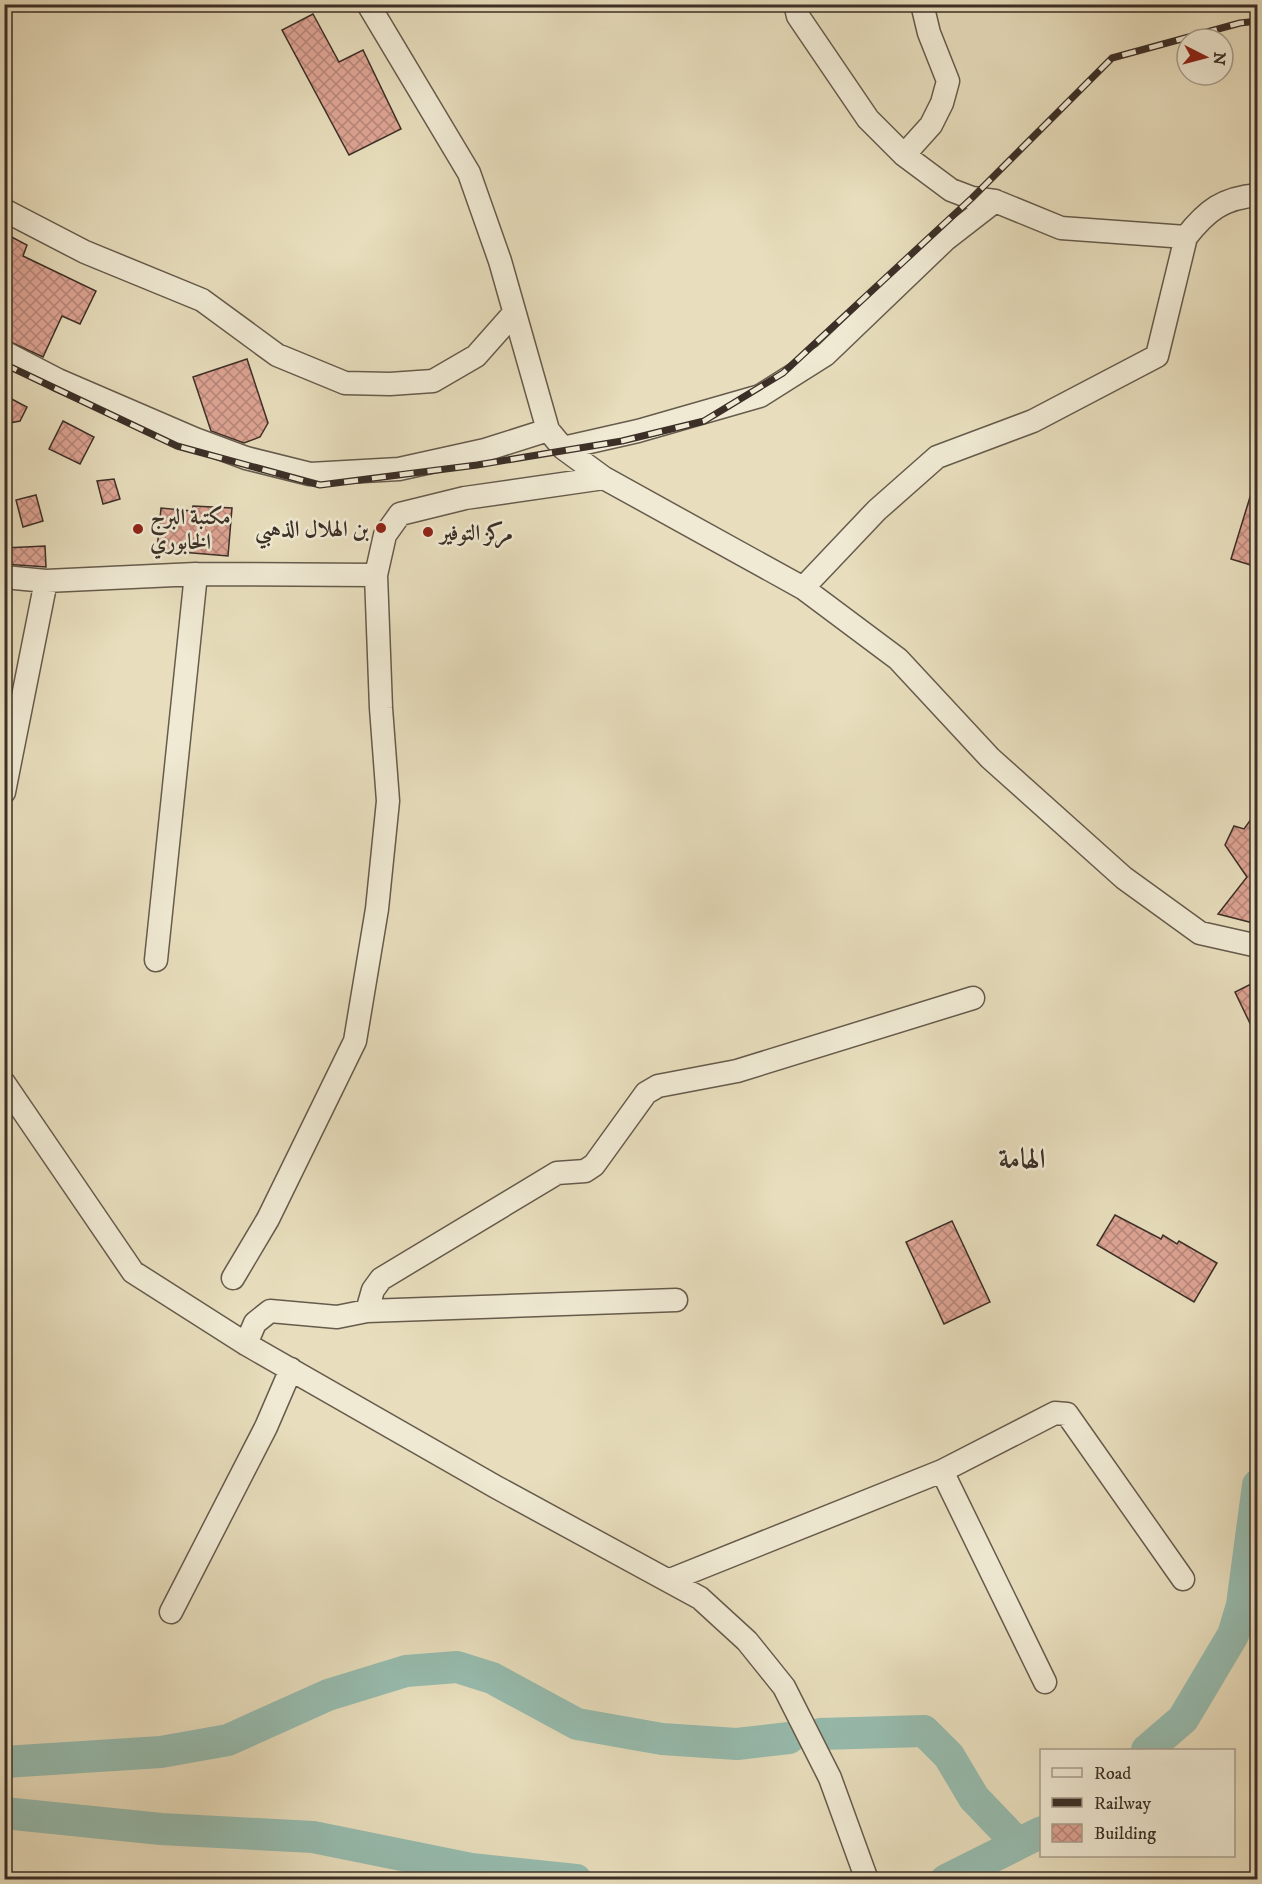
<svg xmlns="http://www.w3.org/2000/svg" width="1262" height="1884" font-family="'IM FELL DW Pica',Amiri,serif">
  <defs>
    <pattern id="building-cross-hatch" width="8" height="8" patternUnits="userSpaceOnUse" patternTransform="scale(1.5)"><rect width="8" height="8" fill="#dea494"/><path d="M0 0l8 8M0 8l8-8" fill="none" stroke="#b58679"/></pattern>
  </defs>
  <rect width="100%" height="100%" fill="#e8debd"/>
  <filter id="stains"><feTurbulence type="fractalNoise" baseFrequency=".00333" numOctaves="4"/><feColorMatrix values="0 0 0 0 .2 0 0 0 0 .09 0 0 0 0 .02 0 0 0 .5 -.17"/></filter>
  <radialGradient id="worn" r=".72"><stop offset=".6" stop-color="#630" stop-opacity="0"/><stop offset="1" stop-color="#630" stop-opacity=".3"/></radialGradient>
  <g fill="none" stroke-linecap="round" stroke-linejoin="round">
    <path stroke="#97bcaf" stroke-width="32" d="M820,1734L924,1731L949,1756L974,1798L1018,1844L1042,1832
      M1147,1750L1183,1719L1233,1635L1242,1605L1258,1485
      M4,1762L161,1752L228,1740L328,1695L406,1671L457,1667L492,1678L577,1724L662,1739L737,1744L789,1738
      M4,1813L161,1829L313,1837L471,1869L576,1880
      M946,1880L1018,1844"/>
  </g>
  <path fill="url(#building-cross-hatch)" stroke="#3b2f27" stroke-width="1.5" d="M313,14L339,62L363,50L401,129L349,155L282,30Z
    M4,233L27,245L23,256L96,291L80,324L62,316L43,357L4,339Z
    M247,359L268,423L260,437L244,443L211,431L193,377Z
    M4,395L27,407L20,421L4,424Z
    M63,421L94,437L80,464L49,449Z
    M114,479L120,499L103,504L97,481Z
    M1254,484H1257V567L1231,559Z
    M36,495L43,521L23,527L16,500Z
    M193,506L232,508L228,556L157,550L161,508L192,511Z
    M45,546L46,567L4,564V548Z
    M1257,811V924L1218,914L1247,877L1225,845L1234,826L1244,829Z
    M1257,981V1038L1235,992Z
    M1115,1215L1161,1239L1163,1235L1177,1244L1179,1241L1217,1263L1194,1302L1097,1245Z
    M952,1221L990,1302L944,1324L906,1242Z"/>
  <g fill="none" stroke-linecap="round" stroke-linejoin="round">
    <g stroke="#665b4c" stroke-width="25">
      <path id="minor" d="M368,4L469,173L500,261L548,430L563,448L604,478
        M795,4L798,16L868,119L904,155L951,190L972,198L995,201L1061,228L1186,237C1207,210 1223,198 1258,195
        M904,155L931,125L942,103L948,81L929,33L922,4
        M4,210L85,252L202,300L277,355L345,383L390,384L433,381L476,356L514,313
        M4,352L58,380L195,439L246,458L310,474L399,469L485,450L548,430
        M563,448L638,431L760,396L825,355L946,239L995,201
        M4,577L46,581L196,574L376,575
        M803,588L877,510L937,457L1033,421L1157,356L1186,237
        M4,792L46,581
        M156,960L196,574
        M4,1083L133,1272L246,1344L496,1487L700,1598L747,1641L784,1687L830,1778L867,1880
        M233,1278L268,1219L355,1041L377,909L388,801L381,708L376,575L385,535L400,514L465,498L604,478L803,588L898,659L990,758L1124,878L1200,933L1258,946
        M367,1311L373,1290L381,1279L557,1173L585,1171L594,1165L646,1093L658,1086L737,1071L973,998
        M246,1344L255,1323L270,1311L337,1317L367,1311L676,1300
        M942,1471L1045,1682
        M670,1580L942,1471L1055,1413L1067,1414L1183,1579
        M171,1612L266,1427L291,1369"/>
    </g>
    <use href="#minor" stroke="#f0ead4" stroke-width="22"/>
    <g stroke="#3b2f27" stroke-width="7">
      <path id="rail" d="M4,364L177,446L320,485L477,465L622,441L704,421L783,373L972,198L1112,58L1240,23L1258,21"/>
    </g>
    <use href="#rail" stroke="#f0ead4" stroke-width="4.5" stroke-dasharray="14" stroke-linecap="butt"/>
  </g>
  <g fill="#8f2418" stroke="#f0ead4" stroke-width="2">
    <circle cx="381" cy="528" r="6"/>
    <circle cx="138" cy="529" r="6"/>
    <circle cx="428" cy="532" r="6"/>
  </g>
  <g text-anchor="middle" stroke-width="5" stroke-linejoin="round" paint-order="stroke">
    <g font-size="22" font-weight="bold" fill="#3b2f27" stroke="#f0ead4" text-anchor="start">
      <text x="150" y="524">مكتبة البرج<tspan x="150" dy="25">الخابوري</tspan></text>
      <text x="369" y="536" text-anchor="end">بن الهلال الذهبي</text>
      <text x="440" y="540">مركز التوفير</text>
    </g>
    <g font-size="28" font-weight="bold" fill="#3b2f27" stroke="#f0ead4">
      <text x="1022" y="1168">الهامة</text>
    </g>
  </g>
  <rect width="1262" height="1884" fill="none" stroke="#e8debd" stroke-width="24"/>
  <rect x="6" y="6" width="1250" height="1872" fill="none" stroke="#3b2f27" stroke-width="3"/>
  <rect x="12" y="12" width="1238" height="1860" fill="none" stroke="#3b2f27" stroke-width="1.5"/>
  <rect x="1040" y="1749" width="195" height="108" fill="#f0ead4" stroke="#a89f8f" stroke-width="1.5"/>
  <rect x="1052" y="1768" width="30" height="9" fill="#f0ead4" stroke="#a89f8f" stroke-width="1.5"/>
  <text x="1094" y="1779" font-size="18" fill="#3b2f27">Road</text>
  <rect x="1052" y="1798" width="30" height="9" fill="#3b2f27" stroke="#a89f8f" stroke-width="1.5"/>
  <text x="1094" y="1809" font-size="18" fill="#3b2f27">Railway</text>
  <rect x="1052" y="1824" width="30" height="18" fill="url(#building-cross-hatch)" stroke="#a89f8f" stroke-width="1.5"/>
  <text x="1094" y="1839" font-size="18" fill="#3b2f27">Building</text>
  <g transform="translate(1205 57) rotate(96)"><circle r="28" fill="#f0ead4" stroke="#a89f8f" stroke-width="1.5"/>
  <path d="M0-4.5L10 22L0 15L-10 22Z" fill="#8f2418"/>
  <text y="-9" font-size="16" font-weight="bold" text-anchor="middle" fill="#3b2f27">N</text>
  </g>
  <rect width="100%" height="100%" filter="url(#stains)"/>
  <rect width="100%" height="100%" fill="url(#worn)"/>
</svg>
